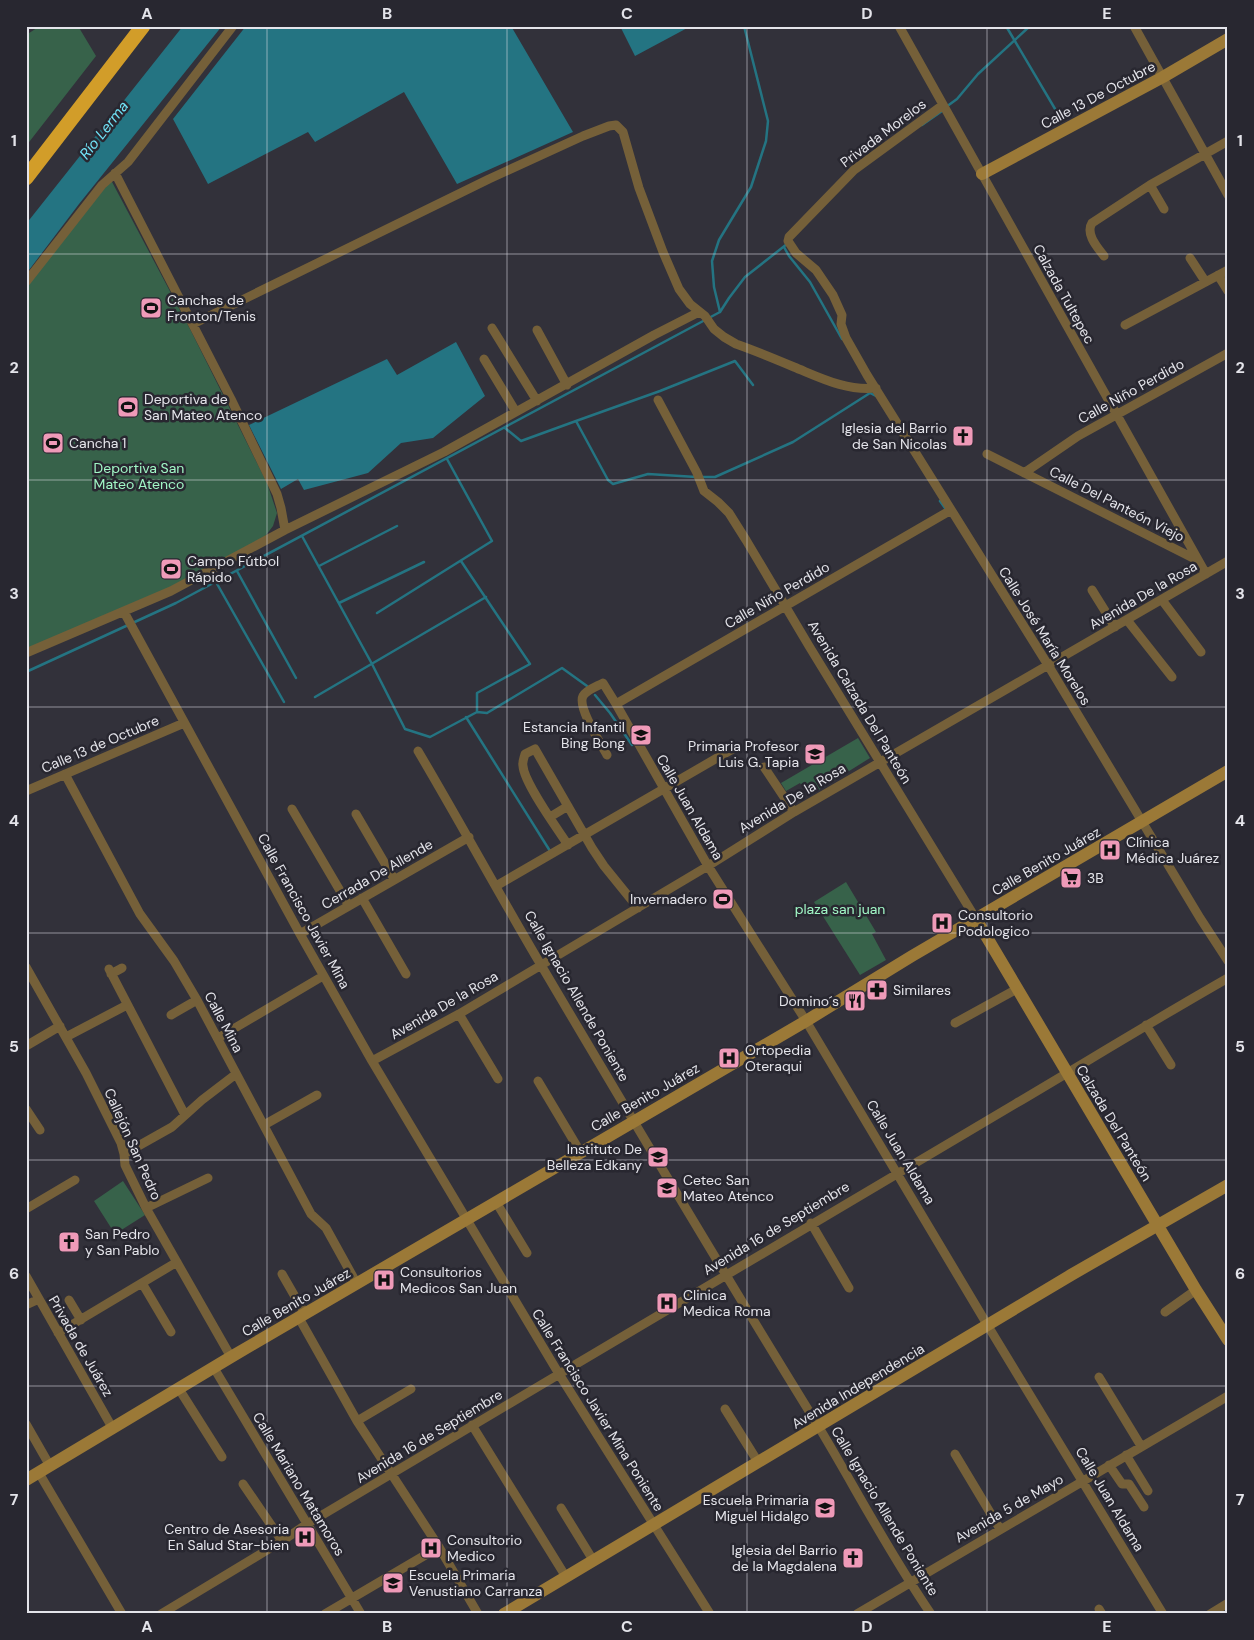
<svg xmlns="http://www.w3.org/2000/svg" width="1254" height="1640" font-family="'DM Sans',sans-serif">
  <rect width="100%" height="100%" fill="#32313a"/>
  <path fill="#37624a" d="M40,26H78L96,56L26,146V35Z
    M111,180L191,331L267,483L277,513L273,526L263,539L157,594L26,650V286Z
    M858,738L870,758L809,796L800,783L786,791L781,783Z
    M846,882L876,932L872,934L886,960L860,975L814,902Z
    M123,1181L145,1215L115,1234L94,1201Z"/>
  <path fill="#247482" d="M183,26H222L79,204L26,274V224Z
    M246,26H511L573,132L457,184L404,92L315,142L308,132L208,184L173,119Z
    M620,26H691L635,56Z
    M456,342L485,396L433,438L401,443L368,473L304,490L298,479L281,489L249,425L387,359L397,375Z"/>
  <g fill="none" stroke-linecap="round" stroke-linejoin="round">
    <path stroke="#247482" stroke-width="2.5" d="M1006,26L1061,119
      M946,107L957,99L978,74L1030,26
      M922,125L942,111
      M784,247L789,256L810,282L842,339
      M720,312L714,287L712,261L719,240L751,187L766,141L768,121L744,26
      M576,421L660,391L735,361L753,385
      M505,428L521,441L576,421L608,480L613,484L648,474L696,477
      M702,477H715L793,442L870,393L876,396
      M940,501L945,508
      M302,536L372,664L405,729L430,737L477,712L487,713L562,668L587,686
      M461,561L530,664L477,693V712
      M319,566L397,526
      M237,571L296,678
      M216,582L284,702
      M339,603L424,562
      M377,613L492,541L447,459
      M26,672L176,603L720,312L729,298L745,277L787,244
      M595,695L610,713L632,745
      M315,697L486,597
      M466,717L550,851"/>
    <path stroke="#756039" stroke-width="9" d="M899,26L1206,574
      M1134,26L1228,195
      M943,105L854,170L789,237L788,241L796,253L816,270L833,295L842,315L841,324L846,338L867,375L1048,665L1200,918L1228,961
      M1150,185L1164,209
      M1104,256C1098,248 1085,234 1092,223L1150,185L1228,141
      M1190,258L1205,281
      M1218,275L1228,291
      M26,282L102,185L128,162L233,26
      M193,324L489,179L583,136L609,126L616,125L623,132L639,188L663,252L679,289L690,304L705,316L714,329L724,337L736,344C756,351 775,359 794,367C821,378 846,391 876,388
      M1125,325L1228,270
      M492,328L537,401
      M537,330L567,385
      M484,359L516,412
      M658,400L697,473L704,491L718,502L729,513L746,540L809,646L976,919
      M987,454L1197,560
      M1024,473L1078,436L1228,353
      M285,530L444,452L654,335L699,312
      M1092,590L1115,627
      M1162,600L1201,652
      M124,612L300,934L372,1061L559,1374L710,1614
      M1127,620L1172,677
      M26,653L171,591L285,530L281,508L277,494L231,399L115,173
      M616,704L951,510
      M418,751C460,822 499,894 541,965C632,1119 723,1272 817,1424C855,1487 889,1553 931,1614
      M607,755C601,744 577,707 583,696C586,690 598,686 603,683L616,704L708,866L806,1021L988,1326L1163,1614
      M764,767L794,812
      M65,774L140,914L174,961L197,1000L311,1214L326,1228L357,1284
      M26,791L184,723
      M292,809L349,906
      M356,814L394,879
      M550,817L568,806
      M568,845C557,828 524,783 523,766C522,762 524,758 525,754L535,749L592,848L604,866L638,908
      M496,886L736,747
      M362,898L406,974
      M300,934L469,837
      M26,967L86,1073L121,1143L124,1154L125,1165L146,1208L231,1357
      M109,969L185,1115
      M111,974L122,968
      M459,1014L498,1079
      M171,1015L197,1000
      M955,1023L1017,989
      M1146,1025L1171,1065
      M66,1037L127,1005
      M218,1038L323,976
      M26,1046L60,1026
      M372,1061L459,1014L708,866L794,812L1228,561
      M538,1081L581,1153
      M26,1109L40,1130
      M264,1125L317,1095
      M124,1154L172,1127L202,1100L236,1074
      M496,1202L527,1253
      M146,1208L208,1178
      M26,1209L75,1180
      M811,1223L849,1288
      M282,1274L305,1314
      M26,1276L113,1429
      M142,1283L171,1332
      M69,1300L81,1320
      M26,1305L39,1299
      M1165,1312L1196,1290
      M299,1318L357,1421L439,1547L478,1614
      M58,1333L177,1262
      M214,1368L361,1614
      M1099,1377L1141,1446
      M179,1389L222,1457
      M725,1409L758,1462
      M357,1421L411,1389
      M26,1424L50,1466
      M472,1425L566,1577
      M955,1454L1000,1529
      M1126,1455L1148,1491
      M1109,1465L1122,1484H1129L1144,1507
      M39,1473L122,1614
      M243,1484L282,1541
      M561,1508L593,1560
      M1099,1609L1102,1614
      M161,1614L282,1541L307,1524C543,1384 778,1243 1015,1104C1086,1062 1156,1019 1228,978
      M325,1614L439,1547
      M857,1614L1228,1396
      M1210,1614L1228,1603"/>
    <path stroke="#9b7937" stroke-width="12" d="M982,174L1163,77L1228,39
      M976,919L1196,1290L1228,1340
      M26,1480L231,1357L806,1021L912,956L1228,771
      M504,1614L1071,1275L1228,1185"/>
    <path stroke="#d29d29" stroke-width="15" d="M26,178L143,26"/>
  </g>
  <path fill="none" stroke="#e4e4ea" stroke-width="1" stroke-opacity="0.55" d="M267,26V1614M507,26V1614M747,26V1614M987,26V1614M26,254H1228M26,480H1228M26,707H1228M26,933H1228M26,1160H1228M26,1386H1228"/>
  <defs>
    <g id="stadium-square" transform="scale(1.125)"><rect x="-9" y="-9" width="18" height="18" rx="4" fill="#ef9ab8" stroke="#282730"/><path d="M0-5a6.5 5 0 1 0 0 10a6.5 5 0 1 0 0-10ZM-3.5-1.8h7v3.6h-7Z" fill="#111"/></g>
    <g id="church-square" transform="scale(1.125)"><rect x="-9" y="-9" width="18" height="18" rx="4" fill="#ef9ab8" stroke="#282730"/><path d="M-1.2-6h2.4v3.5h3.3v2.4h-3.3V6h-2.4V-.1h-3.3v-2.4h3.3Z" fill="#111"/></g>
    <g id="school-square" transform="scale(1.125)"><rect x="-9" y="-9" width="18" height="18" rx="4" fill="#ef9ab8" stroke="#282730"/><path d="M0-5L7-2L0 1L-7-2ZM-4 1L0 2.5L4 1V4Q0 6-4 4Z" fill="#111"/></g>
    <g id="hospital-square" transform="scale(1.125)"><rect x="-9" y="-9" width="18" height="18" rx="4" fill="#ef9ab8" stroke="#282730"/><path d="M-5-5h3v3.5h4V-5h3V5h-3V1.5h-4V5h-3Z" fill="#111"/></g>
    <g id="supermarket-square" transform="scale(1.125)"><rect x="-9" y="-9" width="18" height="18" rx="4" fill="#ef9ab8" stroke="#282730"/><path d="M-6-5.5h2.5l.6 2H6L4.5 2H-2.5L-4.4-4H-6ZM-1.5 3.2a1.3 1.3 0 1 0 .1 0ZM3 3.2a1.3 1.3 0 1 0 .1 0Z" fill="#111"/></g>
    <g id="pharmacy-square" transform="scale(1.125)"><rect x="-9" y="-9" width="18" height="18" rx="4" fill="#ef9ab8" stroke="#282730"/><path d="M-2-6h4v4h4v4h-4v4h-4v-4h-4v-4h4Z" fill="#111"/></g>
    <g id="restaurant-square" transform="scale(1.125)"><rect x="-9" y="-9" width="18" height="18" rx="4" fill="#ef9ab8" stroke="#282730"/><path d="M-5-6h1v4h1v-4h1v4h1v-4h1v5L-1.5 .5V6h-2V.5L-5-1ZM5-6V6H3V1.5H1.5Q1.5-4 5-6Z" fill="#111"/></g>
    <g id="university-square" transform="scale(1.125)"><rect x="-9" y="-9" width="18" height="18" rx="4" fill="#ef9ab8" stroke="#282730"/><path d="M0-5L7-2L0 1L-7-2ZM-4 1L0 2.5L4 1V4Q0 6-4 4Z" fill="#111"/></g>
  </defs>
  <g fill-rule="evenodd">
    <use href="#stadium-square" x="151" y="308"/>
    <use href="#stadium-square" x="128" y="407"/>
    <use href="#church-square" x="963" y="436"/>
    <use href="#stadium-square" x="53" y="443"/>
    <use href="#stadium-square" x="171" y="569"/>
    <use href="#school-square" x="641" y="735"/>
    <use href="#school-square" x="815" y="754"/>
    <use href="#hospital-square" x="1110" y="850"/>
    <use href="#supermarket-square" x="1071" y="878"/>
    <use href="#stadium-square" x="723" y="899"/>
    <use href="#hospital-square" x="942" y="923"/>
    <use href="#pharmacy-square" x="877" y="990"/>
    <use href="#restaurant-square" x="855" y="1001"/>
    <use href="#hospital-square" x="729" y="1058"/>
    <use href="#university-square" x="658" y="1157"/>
    <use href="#university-square" x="667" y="1188"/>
    <use href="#church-square" x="69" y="1242"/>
    <use href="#hospital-square" x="384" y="1280"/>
    <use href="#hospital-square" x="667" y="1303"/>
    <use href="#school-square" x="825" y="1508"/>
    <use href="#hospital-square" x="305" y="1537"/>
    <use href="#hospital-square" x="431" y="1548"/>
    <use href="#church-square" x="853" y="1558"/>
    <use href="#school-square" x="393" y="1583"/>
  </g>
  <g text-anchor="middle" stroke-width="5" stroke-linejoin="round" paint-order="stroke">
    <g font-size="14" fill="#e4e4ea" stroke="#282730">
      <text transform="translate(1098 95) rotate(-28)" y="5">Calle 13 De Octubre</text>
      <text transform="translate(883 133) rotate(-37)" y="5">Privada Morelos</text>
      <text transform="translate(1064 294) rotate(61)" y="5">Calzada Tultepec</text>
      <text transform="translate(1131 391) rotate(-29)" y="5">Calle Niño Perdido</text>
      <text transform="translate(1117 504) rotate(27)" y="5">Calle Del Panteón Viejo</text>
      <text transform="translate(777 595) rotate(-30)" y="5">Calle Niño Perdido</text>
      <text transform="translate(1143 595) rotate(-30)" y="5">Avenida De la Rosa</text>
      <text transform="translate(1045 636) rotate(58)" y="5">Calle José María Morelos</text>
      <text transform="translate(860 702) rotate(59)" y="5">Avenida Calzada Del Panteón</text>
      <text transform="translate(100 744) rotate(-23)" y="5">Calle 13 de Octubre</text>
      <text transform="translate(792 798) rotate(-31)" y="5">Avenida De la Rosa</text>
      <text transform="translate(690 807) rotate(60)" y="5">Calle Juan Aldama</text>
      <text transform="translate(1046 861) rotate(-30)" y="5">Calle Benito Juárez</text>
      <text transform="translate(377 874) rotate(-30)" y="5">Cerrada De Allende</text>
      <text transform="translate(304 911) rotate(61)" y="5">Calle Francisco Javier Mina</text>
      <text transform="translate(577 996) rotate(60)" y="5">Calle Ignacio Allende Poniente</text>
      <text transform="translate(444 1005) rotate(-30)" y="5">Avenida De la Rosa</text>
      <text transform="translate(224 1022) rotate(62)" y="5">Calle Mina</text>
      <text transform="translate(645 1097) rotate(-30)" y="5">Calle Benito Juárez</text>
      <text transform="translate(1114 1123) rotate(59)" y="5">Calzada Del Panteón</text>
      <text transform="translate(133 1144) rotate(66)" y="5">Callejón San Pedro</text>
      <text transform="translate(901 1152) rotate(59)" y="5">Calle Juan Aldama</text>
      <text transform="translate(776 1228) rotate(-31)" y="5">Avenida 16 de Septiembre</text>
      <text transform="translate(296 1302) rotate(-30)" y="5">Calle Benito Juárez</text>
      <text transform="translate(81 1346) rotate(60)" y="5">Privada de Juárez</text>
      <text transform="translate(858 1386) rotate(-31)" y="5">Avenida Independencia</text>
      <text transform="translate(598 1410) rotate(58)" y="5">Calle Francisco Javier Mina Poniente</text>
      <text transform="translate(429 1436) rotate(-31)" y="5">Avenida 16 de Septiembre</text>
      <text transform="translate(299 1484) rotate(59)" y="5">Calle Mariano Matamoros</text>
      <text transform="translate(1110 1499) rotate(59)" y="5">Calle Juan Aldama</text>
      <text transform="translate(1009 1508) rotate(-30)" y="5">Avenida 5 de Mayo</text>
      <text transform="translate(885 1511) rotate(59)" y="5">Calle Ignacio Allende Poniente</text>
    </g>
    <g font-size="14" fill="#e4e4ea" stroke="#282730" text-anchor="start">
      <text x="167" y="305">Canchas de<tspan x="167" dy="16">Fronton/Tenis</tspan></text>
      <text x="144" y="404">Deportiva de<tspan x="144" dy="16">San Mateo Atenco</tspan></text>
      <text x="947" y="433" text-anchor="end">Iglesia del Barrio<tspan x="947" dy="16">de San Nicolas</tspan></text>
      <text x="69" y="448">Cancha 1</text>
      <text x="187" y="566">Campo Fútbol<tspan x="187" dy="16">Rápido</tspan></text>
      <text x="625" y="732" text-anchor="end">Estancia Infantil<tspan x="625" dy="16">Bing Bong</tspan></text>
      <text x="799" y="751" text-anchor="end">Primaria Profesor<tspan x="799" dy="16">Luis G. Tapia</tspan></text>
      <text x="1126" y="847">Clínica<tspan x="1126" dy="16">Médica Juárez</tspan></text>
      <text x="1087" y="883">3B</text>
      <text x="707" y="904" text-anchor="end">Invernadero</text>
      <text x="958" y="920">Consultorio<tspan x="958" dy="16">Podologico</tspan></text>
      <text x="893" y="995">Similares</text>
      <text x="839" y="1006" text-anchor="end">Domino´s</text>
      <text x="745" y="1055">Ortopedia<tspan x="745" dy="16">Oteraqui</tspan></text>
      <text x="642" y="1154" text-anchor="end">Instituto De<tspan x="642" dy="16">Belleza Edkany</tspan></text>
      <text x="683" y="1185">Cetec San<tspan x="683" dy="16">Mateo Atenco</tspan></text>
      <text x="85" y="1239">San Pedro<tspan x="85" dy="16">y San Pablo</tspan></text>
      <text x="400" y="1277">Consultorios<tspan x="400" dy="16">Medicos San Juan</tspan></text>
      <text x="683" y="1300">Clinica<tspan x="683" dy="16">Medica Roma</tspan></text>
      <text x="809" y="1505" text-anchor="end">Escuela Primaria<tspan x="809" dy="16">Miguel Hidalgo</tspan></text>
      <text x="289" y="1534" text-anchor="end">Centro de Asesoria<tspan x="289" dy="16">En Salud Star-bien</tspan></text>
      <text x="447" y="1545">Consultorio<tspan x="447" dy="16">Medico</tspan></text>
      <text x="837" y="1555" text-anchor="end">Iglesia del Barrio<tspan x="837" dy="16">de la Magdalena</tspan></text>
      <text x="409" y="1580">Escuela Primaria<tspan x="409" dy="16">Venustiano Carranza</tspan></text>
    </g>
    <g font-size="14" fill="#a1f7c6" stroke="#282730">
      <text x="139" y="473">Deportiva San<tspan x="139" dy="16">Mateo Atenco</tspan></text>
      <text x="840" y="914">plaza san juan</text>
    </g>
    <g font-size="15" font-style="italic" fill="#71e4f8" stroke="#282730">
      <text transform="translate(104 130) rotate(-52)" y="5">Río Lerma</text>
    </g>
  </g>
  <rect width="1254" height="1640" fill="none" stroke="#282730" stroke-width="55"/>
  <rect x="28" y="28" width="1198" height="1584" fill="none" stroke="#e4e4ea" stroke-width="2"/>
  <g font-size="16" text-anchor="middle" font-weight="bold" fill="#e4e4ea">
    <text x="147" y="19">A</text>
    <text x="387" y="19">B</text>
    <text x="627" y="19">C</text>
    <text x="867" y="19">D</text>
    <text x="1107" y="19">E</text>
    <text x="14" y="146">1</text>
    <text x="1240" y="146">1</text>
    <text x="14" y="373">2</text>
    <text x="1240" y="373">2</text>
    <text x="14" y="599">3</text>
    <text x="1240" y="599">3</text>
    <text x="14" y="826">4</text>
    <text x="1240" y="826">4</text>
    <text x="14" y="1052">5</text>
    <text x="1240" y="1052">5</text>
    <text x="14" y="1279">6</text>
    <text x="1240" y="1279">6</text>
    <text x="14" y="1505">7</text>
    <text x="1240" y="1505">7</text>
    <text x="147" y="1632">A</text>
    <text x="387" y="1632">B</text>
    <text x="627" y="1632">C</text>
    <text x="867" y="1632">D</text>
    <text x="1107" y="1632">E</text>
  </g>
</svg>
